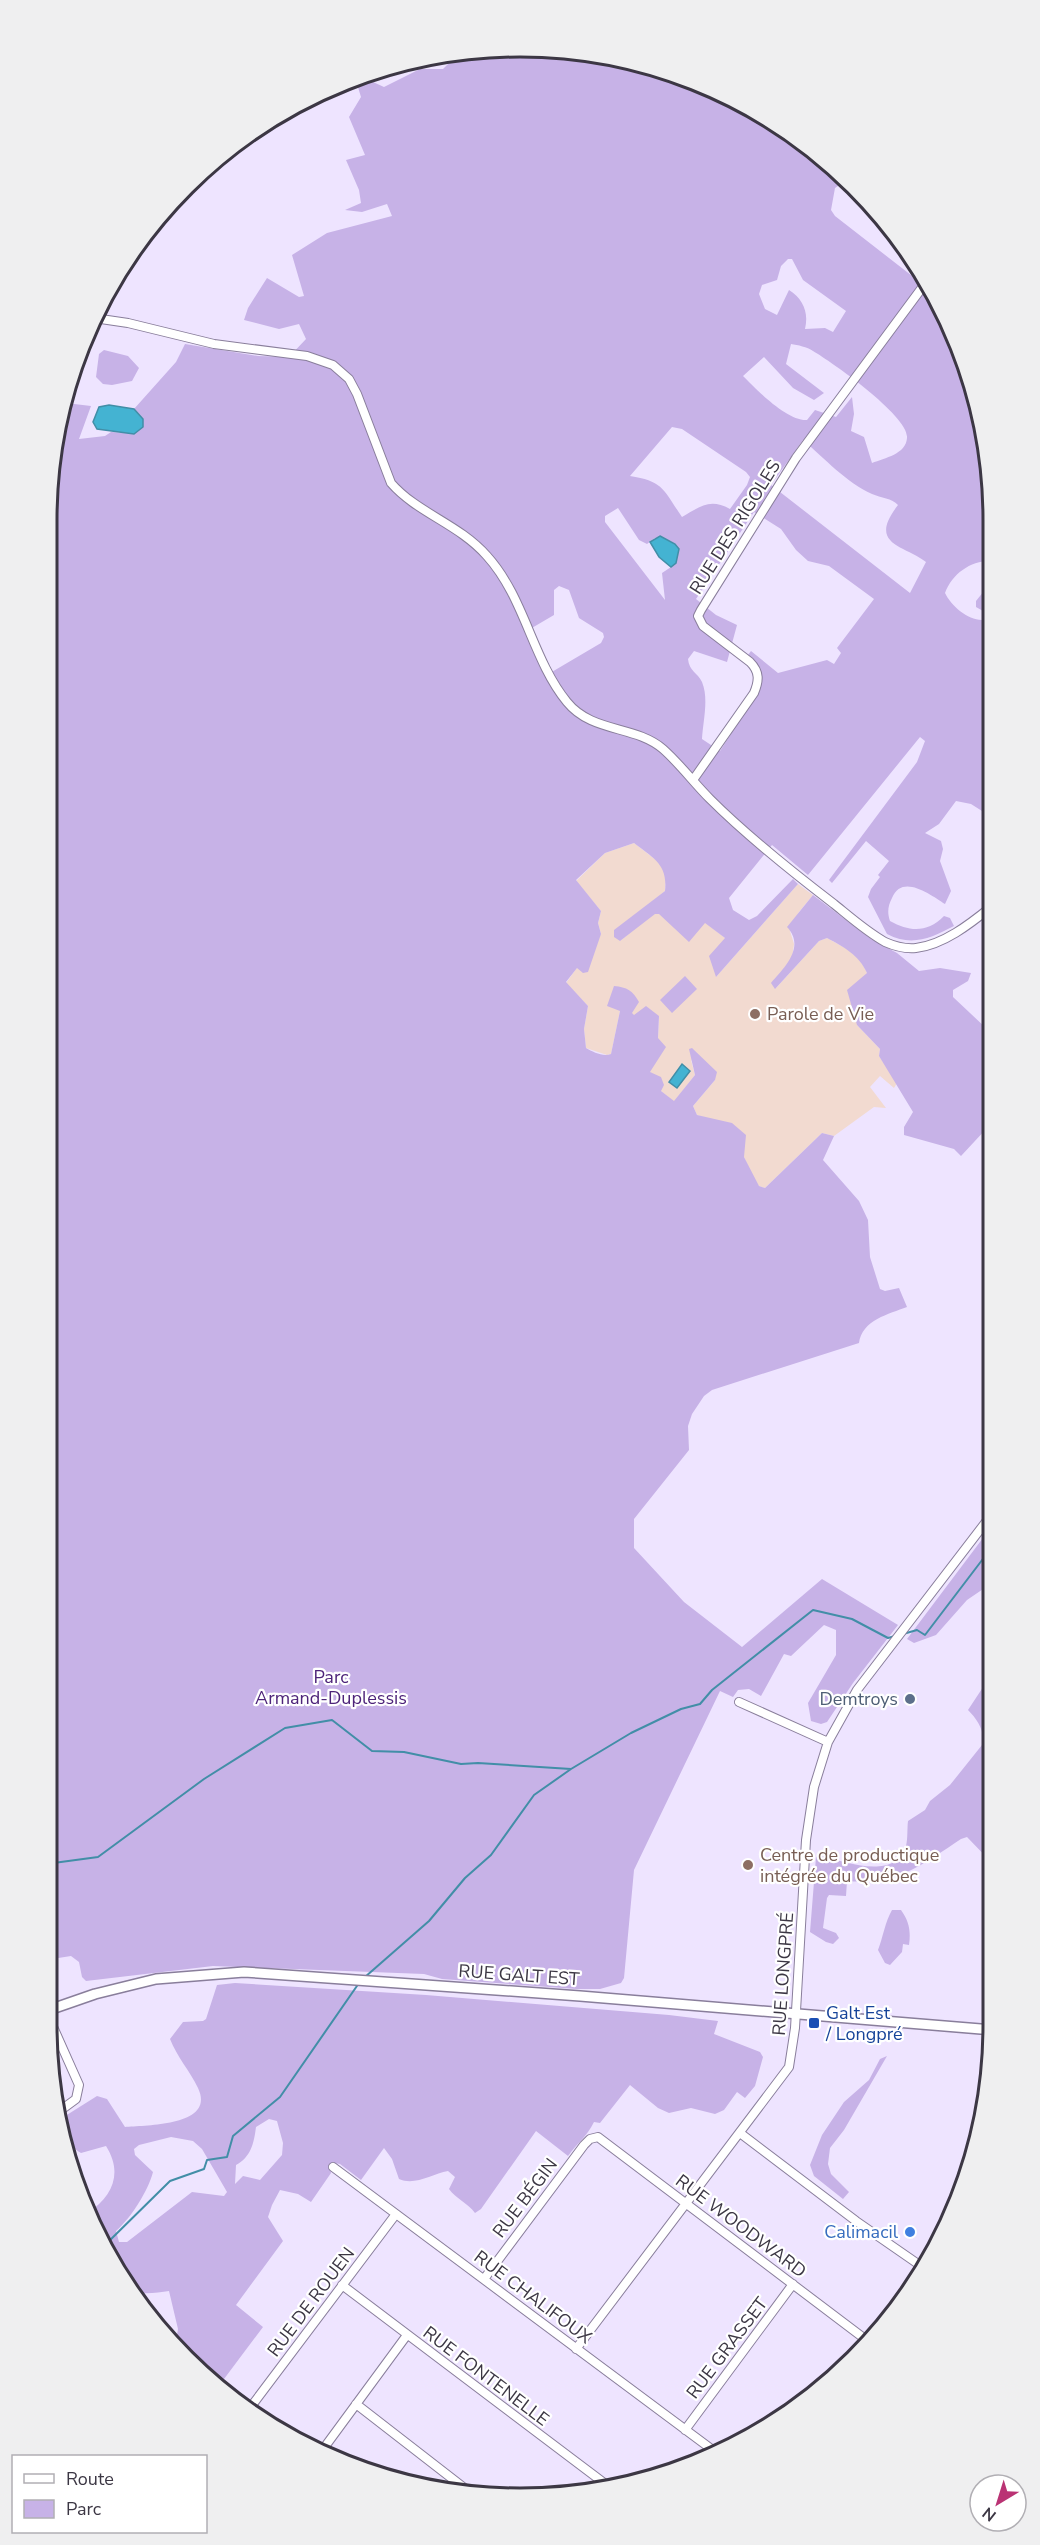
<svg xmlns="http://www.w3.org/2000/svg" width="1040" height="2545" font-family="'Nunito Sans',sans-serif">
  <rect width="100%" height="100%" fill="#eee4ff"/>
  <path fill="#f2dad0" d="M634,843L660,863L666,877L665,891L642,910L620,941L654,913L705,922L725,938L716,977L798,884L813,895L799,912L790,931L794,944L792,959L776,988L819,941L827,938L849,950L861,961L867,973L857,1025L880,1049L879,1056L897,1083L894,1088L880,1076L870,1087L886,1108L874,1107L834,1136L822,1133L765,1188L759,1186L754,1180L744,1157L706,1118L697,1115L693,1106L715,1080L691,1060L695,1075L674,1102L661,1091L650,1072L658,1039L659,1016L634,1015L620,1011L611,1054L607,1055L586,1048L584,1029L588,1006L566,983L601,934L598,923L601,911L576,881L605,853Z"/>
  <path fill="#c7b2e7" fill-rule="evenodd" d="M489,48L581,51L672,72L783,126L845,181L835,188L831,210L835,216L925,286L957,338L989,458L990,561C970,561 952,574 945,593C952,608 975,626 990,618V651L987,654L990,660V800L982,811L971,804L956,801L939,824L925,833L941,841L943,849L940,861L951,891L945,904C931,895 902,873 892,898C888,906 887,912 890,921C910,932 927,933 944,916L950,918L954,926C931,938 912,947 887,934L868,897L871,889L880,877L878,875L889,861L866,841L832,883L829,880L917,762L925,741L920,737L808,875L772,845L729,898L733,910L749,920L757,916L793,879L798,884L716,977L709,956L725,938L705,923L689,942L659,914H655L620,941L614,937V930L665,891C668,864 653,858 634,843L605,853L576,880L601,911L598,923L601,934L588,972L583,973L577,968L566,982L588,1006L584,1029L586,1048C593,1052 603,1057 611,1054L620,1011L607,1006L614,986C627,987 633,991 639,1002L632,1013L634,1015L646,1006L659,1016L658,1038L666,1047L650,1072L661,1077L664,1085L661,1091L674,1101L695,1075L689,1049L692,1048L717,1072L715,1080L693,1106L697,1115L732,1123L746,1135L744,1157L759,1186L765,1188L822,1133L834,1136L823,1160L859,1201L868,1220L870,1257L880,1289L885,1291L899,1288L907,1307C889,1314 862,1320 859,1343L712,1390L704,1396L692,1414L688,1426L689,1450L634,1519V1548L684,1602L742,1647L822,1579L898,1625L853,1683L827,1722L821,1724L811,1721L808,1703L836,1655V1630L824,1625L791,1656L784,1654L761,1696L749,1689L738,1690L733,1697L720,1691L634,1870L624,1978L621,1983L600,1989H577L442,1979L424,1974L213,1966L86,1981L82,1977L79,1962L71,1956L52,1959L47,1953L46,520L66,403L91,406L79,439L105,436L111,432L134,433L143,419L134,409L176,362L185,344L258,356L289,357L306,339L299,324L279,329L244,320L248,308L267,278L299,297L304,296L292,255L327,233L392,216L387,204L362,212L345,210L361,203L359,190L346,160L365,155L349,117L361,97L357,84L350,81L380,69L373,82L384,87L420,69H443L460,52ZM788,259H792L803,280L846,311L833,332L825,328L805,329C809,312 803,299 789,290L777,315L765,309L759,294L762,285L777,280L781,266ZM791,344C798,345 807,347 813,351C832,362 910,417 907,438C906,454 885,458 872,463L864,437L851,431L854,414L852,397L836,417L815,410L807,420C787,421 757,390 743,376L764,357L793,388L814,400L824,393L786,364ZM672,427L682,429L746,472L750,477L747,485L730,509C710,498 701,506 682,517C664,491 664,481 630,476ZM803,440C824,458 847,483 872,494C881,498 892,498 898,505C867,545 904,545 926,562L910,593L771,485ZM618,508L639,540L647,544L655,538L671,567L662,573L665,600L605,522V516ZM754,512L781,529L796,550L808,561L829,566L874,599L837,648L841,653L834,664L827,660L778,673L751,651L748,655L759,668L761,687L720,751L702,739C703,721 709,699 702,682C698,673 689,671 688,659L694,651L727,662L737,625L716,615L696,599ZM559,586L569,590L579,618L603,633L604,637L601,643L545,676L525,632L554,615V590Z
    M104,350L128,356L139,368L132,381L112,385L103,384L96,377L99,354Z
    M984,591H990V615L976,607V601Z
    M813,895L871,939L897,953L919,971L940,968L971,973L968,981L953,990V997L987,1029L991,1026V1134L987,1128L961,1156L954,1149L904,1135V1127L913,1112L879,1056L880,1049L857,1025L847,990L867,973C859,955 844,947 827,938L819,941L775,989L771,983C784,968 806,947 787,927Z
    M685,976L697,989L672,1013L660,1000Z
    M992,1526V1583L967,1600L936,1635L914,1643L907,1639Z
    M993,1672V1864L967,1837L961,1839C920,1866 898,1885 847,1881L846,1896L829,1895L827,1898L823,1928L836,1933L839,1938L833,1944L826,1942L810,1932L816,1857L819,1855C843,1861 895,1882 906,1846C908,1838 907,1829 908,1821L925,1810L930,1801L950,1785L982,1745C986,1732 977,1719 968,1710Z
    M892,1910H901C909,1921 911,1931 909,1945L903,1944L902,1952L890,1965L885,1963L878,1950C883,1937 885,1922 892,1910Z
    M235,1983L426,1995L669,2015L718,2021L714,2034L760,2052L763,2057L755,2086L745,2098L737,2092L724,2110L715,2114L691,2108L669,2113L658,2108L630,2085L600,2123L594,2122C586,2138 578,2142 568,2156L536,2131L481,2209L475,2213C468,2203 456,2199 449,2189L455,2177L448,2171C432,2174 415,2186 399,2179L392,2159L384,2148L361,2180L340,2164L334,2163L330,2168L331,2173L311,2202L298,2194L280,2190L272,2205L268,2217L283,2241L236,2305L263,2327L221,2383L175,2346L178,2329L169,2291C159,2292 146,2295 136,2292C116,2285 97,2232 88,2213C113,2196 123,2173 106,2146L81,2153C67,2145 64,2133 62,2118L97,2096L107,2099L125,2127C147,2125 216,2126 198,2088C190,2071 177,2057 170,2039L183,2022L203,2021L206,2019L217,1985ZM269,2119L277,2121L283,2143L282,2155L260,2180L243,2176L235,2184L236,2165C251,2157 254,2143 256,2127ZM171,2137L193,2141L202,2149L227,2192L224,2196L192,2192L127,2242H119L116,2231C131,2218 148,2191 153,2172L135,2155L134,2149L139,2145Z
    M887,2056L844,2130L830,2148L828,2164L831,2174L849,2192L843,2199L814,2176L810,2165L822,2135L844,2102L869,2080L880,2059Z"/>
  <path fill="#44b3d2" stroke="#428ea7" stroke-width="1.5" d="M109,405L134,409L143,419V427L134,434L97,429L93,422L99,407Z
    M660,536L675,544L679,549L676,563L671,567L659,557L650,542Z
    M682,1064L690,1071L677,1088L669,1082Z"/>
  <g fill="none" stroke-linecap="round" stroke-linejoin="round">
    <path stroke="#428ea7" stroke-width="2" d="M903,1634L917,1630L925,1635L992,1547
      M46,1864L98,1857L204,1779L285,1728L332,1720L372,1751L404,1752L461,1764L478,1763L571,1769
      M365,1977L429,1921L465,1878L491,1855L534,1795L571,1769L631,1733L681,1709L700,1704L712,1690L813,1610L852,1619L888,1638L895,1636
      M103,2247L170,2181L204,2169L207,2160L227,2157L233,2136L280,2097L359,1983"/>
    <g stroke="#897e9b" stroke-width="10">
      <path id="minor" d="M94,318L128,323L214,344L307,356L333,365L349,379L357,394L391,483C417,513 459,524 487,556C525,598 532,659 567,702C592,733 635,725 663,749C680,764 694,783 710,799C748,837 791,871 834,904C850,917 867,932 885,942C894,946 905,949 916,948C943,945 970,924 991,907
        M693,780L754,693C759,681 760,672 750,662L703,626L698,616L701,610L796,458L924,285
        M739,1702L828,1742
        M46,2011L79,2085L76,2099L61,2110
        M740,2133L856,2221L921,2266
        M333,2167L714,2451
        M484,2279L584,2145L590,2139L598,2137L869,2342
        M342,2285L612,2489
        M576,2349L789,2067L795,2028L806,1840L814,1787L828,1742L857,1690L992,1514
        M356,2404L472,2494
        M250,2408L396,2214
        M685,2430L793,2284
        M321,2452L407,2335"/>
    </g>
    <g stroke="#897e9b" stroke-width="12">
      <path id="tertiary" d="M46,2011L95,1994L156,1979L244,1972L580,1996L993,2030"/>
    </g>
    <use href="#minor" stroke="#fff" stroke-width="8"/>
    <use href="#tertiary" stroke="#fff" stroke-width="9"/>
  </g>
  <g fill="#8d6e63" stroke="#fff" stroke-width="2">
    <circle cx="755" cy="1014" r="6"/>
    <circle cx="748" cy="1865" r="6"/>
  </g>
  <circle fill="#5c6f8a" stroke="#fff" stroke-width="2" cx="910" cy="1699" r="6"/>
  <rect fill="#1a4fb4" stroke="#fff" stroke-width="2" x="808" y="2017" width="12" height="12" rx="3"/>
  <circle fill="#3f7fe0" stroke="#fff" stroke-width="2" cx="910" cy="2232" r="6"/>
  <g text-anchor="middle" stroke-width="4.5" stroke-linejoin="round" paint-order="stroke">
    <g font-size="18" fill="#3c3744" stroke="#fff">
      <text transform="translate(735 527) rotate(-58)" y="6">RUE DES RIGOLES</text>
      <text transform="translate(783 1974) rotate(-86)" y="6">RUE LONGPRÉ</text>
      <text transform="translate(519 1975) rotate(4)" y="6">RUE GALT EST</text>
      <text transform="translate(525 2198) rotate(-53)" y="6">RUE BÉGIN</text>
      <text transform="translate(741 2226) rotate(37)" y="6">RUE WOODWARD</text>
      <text transform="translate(533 2297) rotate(37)" y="6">RUE CHALIFOUX</text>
      <text transform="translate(311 2302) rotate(-53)" y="6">RUE DE ROUEN</text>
      <text transform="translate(727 2348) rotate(-53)" y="6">RUE GRASSET</text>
      <text transform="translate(486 2376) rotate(37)" y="6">RUE FONTENELLE</text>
    </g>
    <g font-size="18" fill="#785e54" stroke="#fff" text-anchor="start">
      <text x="767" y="1020">Parole de Vie</text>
      <text x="760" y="1861">Centre de productique<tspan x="760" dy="21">intégrée du Québec</tspan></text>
    </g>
    <g font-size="18" fill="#4d2379" stroke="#fff">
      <text x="331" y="1683">Parc<tspan x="331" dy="21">Armand-Duplessis</tspan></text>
    </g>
    <g font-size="18" fill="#4e5e75" stroke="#fff" text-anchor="end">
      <text x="898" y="1705">Demtroys</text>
    </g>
    <g font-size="18" fill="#164399" stroke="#fff" text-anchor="start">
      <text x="826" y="2019">Galt Est<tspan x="826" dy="21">/ Longpré</tspan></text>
    </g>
    <g font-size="18" fill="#366cbe" stroke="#fff" text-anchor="end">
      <text x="898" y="2238">Calimacil</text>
    </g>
  </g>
  <path d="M0 0H1040V2545H0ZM520 57H520A463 463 0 0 1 983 520V2025A463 463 0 0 1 520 2488H520A463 463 0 0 1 57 2025V520A463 463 0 0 1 520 57Z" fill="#efeff0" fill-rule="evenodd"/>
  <path fill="none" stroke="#3c3744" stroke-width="3" d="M520 57H520A463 463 0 0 1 983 520V2025A463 463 0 0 1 520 2488H520A463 463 0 0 1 57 2025V520A463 463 0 0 1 520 57Z"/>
  <rect x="12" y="2455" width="195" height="78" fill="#ffffff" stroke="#b1afb4" stroke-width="1.5"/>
  <rect x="24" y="2474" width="30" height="9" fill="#ffffff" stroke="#b1afb4" stroke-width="1.5"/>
  <text x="66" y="2485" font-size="18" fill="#3c3744">Route</text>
  <rect x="24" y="2500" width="30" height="18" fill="#c7b2e7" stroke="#b1afb4" stroke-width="1.5"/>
  <text x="66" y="2515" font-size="18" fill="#3c3744">Parc</text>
  <g transform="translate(998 2503) rotate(218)"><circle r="28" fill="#ffffff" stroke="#b1afb4" stroke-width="1.5"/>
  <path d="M0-4.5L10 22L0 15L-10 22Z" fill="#ba3374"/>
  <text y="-9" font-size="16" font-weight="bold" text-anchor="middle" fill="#3c3744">N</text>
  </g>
</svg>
